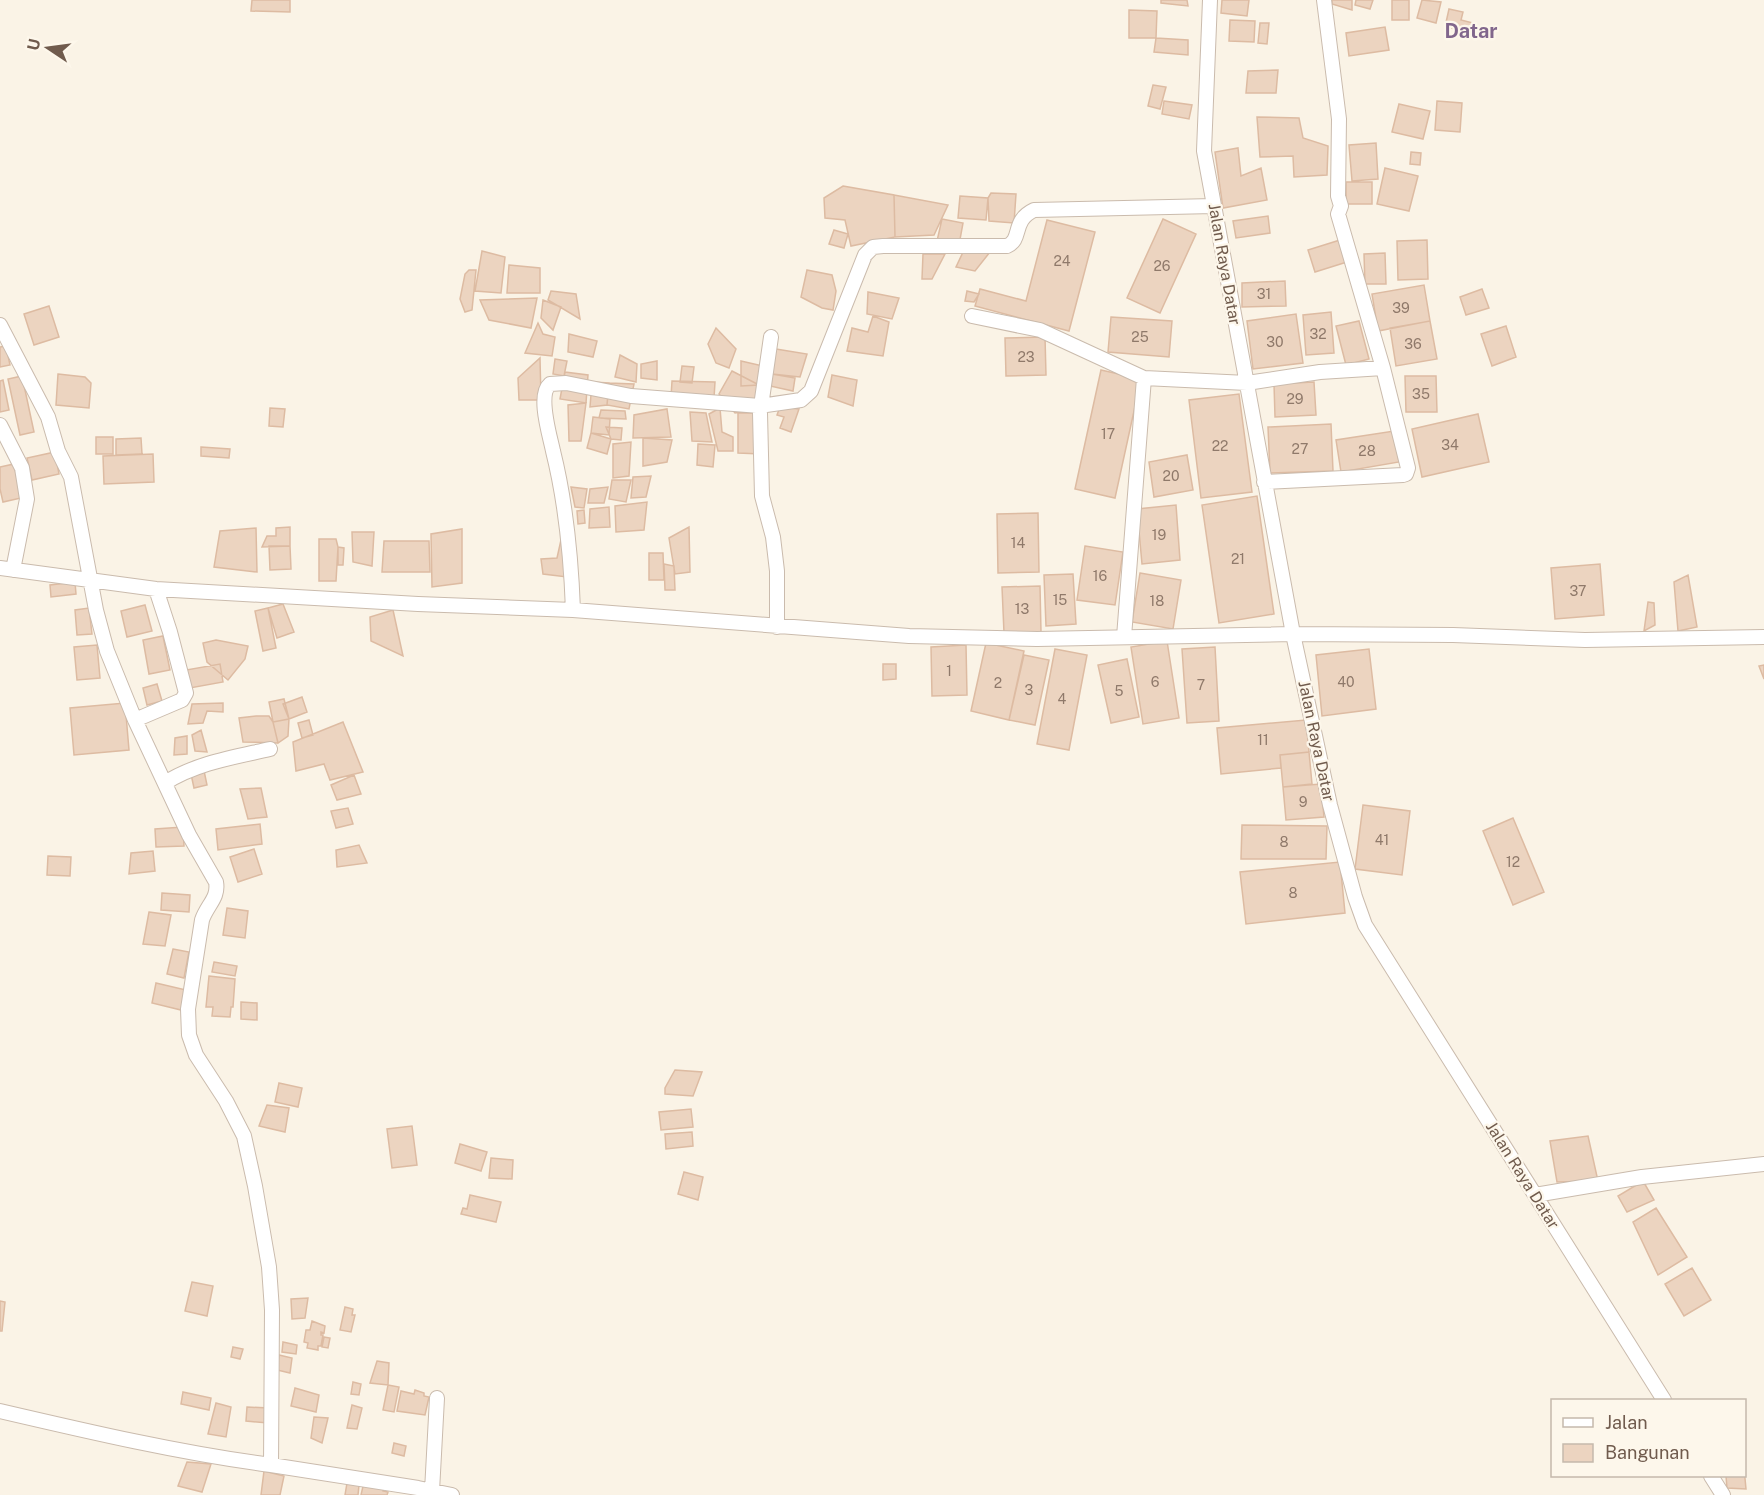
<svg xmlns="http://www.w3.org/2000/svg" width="1764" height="1495" font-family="'Public Sans',sans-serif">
  <rect width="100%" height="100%" fill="#faf3e6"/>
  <path fill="#ecd4c0" stroke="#ddbba2" stroke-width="1.5" d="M252,0H290V12L251,11Z
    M1161,0H1187L1188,6L1161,3Z
    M1222,0H1249L1247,16L1221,13Z
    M1332,0H1352V10L1332,4Z
    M1356,0H1373L1370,9L1355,5Z
    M1392,0H1409V20H1392Z
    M1422,0L1441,2L1436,23L1417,18Z
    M1449,9L1463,12L1461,20L1473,23L1472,32L1445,27Z
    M1129,10L1157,11L1156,38H1129Z
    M1230,20L1255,21L1254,42L1229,41Z
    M1260,23H1269L1267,44L1258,43Z
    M1385,27L1389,50L1349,56L1346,33Z
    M1156,38L1188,40V55L1154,52Z
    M1278,70L1276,93H1246L1248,71Z
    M1153,85L1166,87L1160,109L1148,106Z
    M1164,101L1192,105L1189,119L1162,114Z
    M1437,101L1462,103L1460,132L1435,130Z
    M1399,104L1430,111L1423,139L1392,132Z
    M1257,117L1299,118L1303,138L1328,146L1327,175L1294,177L1293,156L1260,157Z
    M1376,143L1378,179L1352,181L1349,145Z
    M1238,148L1241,176L1261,168L1267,200L1223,208L1215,152Z
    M1411,152L1421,153L1420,165L1410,164Z
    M1385,168L1418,176L1409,211L1377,204Z
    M1346,182H1372V204H1346Z
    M843,186L894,195L895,237L851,246L845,220L825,218L824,198Z
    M991,193L1016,194L1014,223L989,221L988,198Z
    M894,195L948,205L934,235L895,237Z
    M960,196L988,198L986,220L958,218Z
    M1268,216L1270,233L1236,238L1233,221Z
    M942,219L963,223L959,245L937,241Z
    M1163,219L1196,234L1160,313L1127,298Z
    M1047,220L1095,232L1069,331L975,306L980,289L1026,301Z
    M834,230L848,234L844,248L829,244Z
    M1340,240L1347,262L1315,272L1308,250Z
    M1427,240L1428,279L1398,280L1397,241Z
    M964,250L990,252L975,271L956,267Z
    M482,251L505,257L501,293L475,291Z
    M1385,253L1386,284H1365L1364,254Z
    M923,254H945L932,279H922Z
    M509,265L540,268V293H507Z
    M469,270H476L472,310L465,312L460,299L465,274Z
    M807,270L832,275L836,291L833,310L822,308L801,297Z
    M1285,281L1286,306L1242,307V283Z
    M1424,285L1430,321L1378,331L1372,294Z
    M1482,289L1489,308L1466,315L1460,297Z
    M551,291L576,294L580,319L548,300Z
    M967,291L979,294L974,302L965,301Z
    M868,292L899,298L892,319L867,314Z
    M537,298L531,328L489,320L480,300Z
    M543,300L561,307L553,330L541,318Z
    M49,306L59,337L34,345L24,314Z
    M1331,312L1334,353L1306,355L1303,315Z
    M1296,314L1303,363L1253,369L1247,321Z
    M873,316L889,322L883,356L847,351L852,328L868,332Z
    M1111,317L1172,321L1169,357L1108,352Z
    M1359,321L1369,359L1346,365L1336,326Z
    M1430,321L1437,359L1396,366L1390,328Z
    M538,323L543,334L555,337L552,356L525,353Z
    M1506,326L1516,357L1492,366L1481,334Z
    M716,328L736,349L729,368L716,363L708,344Z
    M569,334L597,341L593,357L568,352Z
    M1045,337L1046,375L1006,376L1005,338Z
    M6,346L10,365L0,367V347Z
    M776,349L807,354L800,377L772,374Z
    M620,355L637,364L636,382L615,377Z
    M540,358L541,400H519L518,378Z
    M555,359L567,361L564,376L553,374Z
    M657,361V380L641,378V364Z
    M741,361L763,366L759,385L741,386Z
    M682,366L694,367L692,383L680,382Z
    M1101,370L1141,379L1115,498L1075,489Z
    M732,371L759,385L754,410L735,413L719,394Z
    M565,372L588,375L586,403L560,399Z
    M58,374L85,377L91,383L89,408L56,405Z
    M772,374L795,378L793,391L770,386Z
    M832,375L857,380L853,406L828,397Z
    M22,376L34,432L20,435L8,379Z
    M1405,376H1436L1437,412H1406Z
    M3,380L9,410L0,412V381Z
    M672,381L715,382L714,398L671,397Z
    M592,382L609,383L607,405L590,407Z
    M1314,382L1316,415L1275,417L1274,384Z
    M609,383L634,384L629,409L607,405Z
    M1239,394L1252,492L1201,498L1189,400Z
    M586,403L581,441H569L568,405Z
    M780,407L799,409L791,432L780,428L784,417L777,415Z
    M270,408L285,409L283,427L269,426Z
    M720,408L722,432L733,437V451H718L709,414Z
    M667,409L671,437L633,438L634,415Z
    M601,410L625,411L626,419L599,418Z
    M690,412L706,413L712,442L692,441Z
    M738,413H760L761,454L738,453Z
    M1478,414L1489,462L1422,477L1412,429Z
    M593,417L610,419L609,435L591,433Z
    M1331,424L1333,471L1270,473L1268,427Z
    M606,427L622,428L621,440L611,439Z
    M1394,431L1399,462L1341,472L1336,440Z
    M591,433L611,439L607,454L587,448Z
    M96,437H113V454H96Z
    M141,438L142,454L116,455V439Z
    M643,438L672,440L667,462L643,466Z
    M631,442L629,476L613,478V444Z
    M698,444L715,445L713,467L697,465Z
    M201,447L230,449L229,458L201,456Z
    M55,452L59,474L32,480L27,458Z
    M153,454L154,482L104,484L103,456Z
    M1187,455L1193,490L1154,497L1149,462Z
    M14,464L21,498L3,502L0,489V467Z
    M651,476L646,497L631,498L633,477Z
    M612,480H631L626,502L609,499Z
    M571,487L587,489L584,508L575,507Z
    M608,487L604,503H588L590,489Z
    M1257,496L1274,614L1219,623L1202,505Z
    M647,502L644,530L616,532L615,506Z
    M1176,505L1180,560L1142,564L1137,509Z
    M609,507L610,527L589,528L590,509Z
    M584,510L585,523L578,524L577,511Z
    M1038,513L1039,572L998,573L997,514Z
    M290,527V546L262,547L267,536H276V528Z
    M689,527L690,572L675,574L669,538Z
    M256,528L257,572L214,567L220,531Z
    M462,529V583L432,587L431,534Z
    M352,532H374L372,566L353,562Z
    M319,539H336L338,547L336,581H319Z
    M561,540L565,541L567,577L543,574L541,559L557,558Z
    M384,541H429L430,572H382Z
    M269,546H290L291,569L270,570Z
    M1085,546L1123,552L1115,605L1077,600Z
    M338,547L344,548L343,565H338Z
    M649,553H663L664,580H649Z
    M664,564L674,566L675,590H665Z
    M1600,564L1604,615L1555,619L1551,568Z
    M1140,573L1181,580L1173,629L1132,622Z
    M1073,574L1076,624L1046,626L1044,575Z
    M1688,575L1697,627L1678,631L1674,582Z
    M75,582L76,594L51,597L50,585Z
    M1040,586L1041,632L1004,633L1002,587Z
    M1648,602L1654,603L1655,625L1644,631Z
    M283,604L294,632L277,638L268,608Z
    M145,605L152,631L127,637L121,611Z
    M89,608L92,634L77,635L75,610Z
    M268,608L276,648L263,651L255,611Z
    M393,610L403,656L371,641L370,617Z
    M163,636L170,670L149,674L143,640Z
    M216,640L248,646L245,659L228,680L207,662L203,643Z
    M1167,641L1179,718L1143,724L1131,647Z
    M986,643L1024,651L1009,720L971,711Z
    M97,645L100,678L77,680L74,647Z
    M966,645L967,695L932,696L931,647Z
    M1215,647L1219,721L1187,723L1182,649Z
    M1055,649L1087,655L1069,750L1037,744Z
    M1369,649L1376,709L1322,716L1316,655Z
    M1024,655L1049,660L1035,725L1009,720Z
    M1127,659L1139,717L1111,723L1098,665Z
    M220,664L223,682L190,688L186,670Z
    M883,664H896V679L883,680Z
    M1764,665V679L1759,666Z
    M157,684L162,701L147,705L143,688Z
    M302,697L307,712L289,719L283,704Z
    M284,699L289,719L273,722L269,702Z
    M125,703L129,750L74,755L70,708Z
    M223,703V712L207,711L203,723L188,724L192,704Z
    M256,716H269L273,722L278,743L243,742L239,718Z
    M289,719L288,736L278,743L273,722Z
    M309,720L313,735L302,738L298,723Z
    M1306,720L1309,752L1280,755L1281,768L1221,774L1217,728Z
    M343,722L363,772L330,780L324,764L296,771L293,742Z
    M201,730L207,752L195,751L192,735Z
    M187,736V754L174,755L175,738Z
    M1309,752L1312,784L1283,787L1280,755Z
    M203,766L207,785L194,788L191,774Z
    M354,775L361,794L337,800L331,785Z
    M1321,784L1324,817L1286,820L1283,787Z
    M261,788L267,817L248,819L240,789Z
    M1363,805L1410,811L1402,875L1355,869Z
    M348,808L353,824L336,828L331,811Z
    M1513,818L1544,892L1513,905L1483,831Z
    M260,824L262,844L218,850L216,829Z
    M1242,825L1327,826L1326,859H1241Z
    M183,827L184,846L156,847L155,829Z
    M359,845L367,863L337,867L336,850Z
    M254,849L262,874L238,882L230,857Z
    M153,851L155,871L129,874L131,853Z
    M48,856L71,857L70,876L47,875Z
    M1340,862L1345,913L1246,924L1240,872Z
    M162,893L190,895L189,912L161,910Z
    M227,908L248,911L245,938L223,935Z
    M149,912L171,915L165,946L143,944Z
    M173,949L189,952L184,978L167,974Z
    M214,962L237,966L235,976L212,972Z
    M209,976L235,979L233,1007H231L230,1017L212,1016L213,1007H206Z
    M156,983L186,990L181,1010L152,1003Z
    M241,1002L257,1003V1020L241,1019Z
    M675,1070L702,1072L693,1096L665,1094V1088Z
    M279,1083L302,1088L298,1107L275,1102Z
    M267,1105L289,1108L285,1132L259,1126Z
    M691,1109L693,1127L661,1130L659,1112Z
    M412,1126L417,1165L392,1168L387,1129Z
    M692,1132L693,1146L666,1149L665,1134Z
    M1588,1136L1598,1181L1557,1182L1550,1141Z
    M460,1144L487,1152L481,1171L455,1163Z
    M491,1158L513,1160L512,1179L489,1178Z
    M684,1172L703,1177L698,1200L678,1194Z
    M1643,1181L1654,1200L1627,1212L1618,1196Z
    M470,1195L501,1202L496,1222L461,1214L463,1208L467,1209Z
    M1656,1208L1687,1257L1658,1275L1633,1222Z
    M1692,1268L1711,1300L1684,1316L1665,1284Z
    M192,1282L213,1286L207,1316L185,1311Z
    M308,1298L305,1318L292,1319L291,1299Z
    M0,1301L5,1302L2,1331H0Z
    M345,1307L353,1309L352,1315H355L351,1332L340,1330Z
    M312,1321L325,1326L324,1333L321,1332V1335H323L321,1346H318V1350L307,1348L308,1343L304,1342L306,1330H310Z
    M324,1337L330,1338L328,1348L322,1347Z
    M283,1342L297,1345L296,1354L282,1352Z
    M233,1347L243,1349L240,1359L231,1357Z
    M279,1355L292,1358L290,1373L277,1370Z
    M377,1361L389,1363L388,1385L370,1383Z
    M353,1382L361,1384L359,1395L351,1394Z
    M388,1385L399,1387L394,1412L383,1410Z
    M295,1388L319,1395L316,1412L291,1406Z
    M415,1390L424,1393V1396L429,1397L425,1415L397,1411L401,1391L414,1394Z
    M183,1392L211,1398L209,1410L181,1404Z
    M216,1403L231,1407L226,1437L208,1434Z
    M352,1405L362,1408L357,1429L347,1428Z
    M247,1407L269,1408L268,1423L246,1421Z
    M314,1417L328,1418L322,1443L311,1438Z
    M394,1443L406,1446L404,1456L392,1453Z
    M187,1462L211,1464L202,1492L178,1486Z
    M1744,1468L1746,1489L1727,1488L1726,1476H1744Z
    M264,1471L284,1476L280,1495H261Z
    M364,1482L384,1488L383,1491L388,1492L387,1495H361Z
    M347,1483L359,1485L358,1495H345Z"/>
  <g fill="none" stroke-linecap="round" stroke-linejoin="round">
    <g stroke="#cabbad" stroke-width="16">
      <path id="street" d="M1210,0L1204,151L1293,634L1330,805L1355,897L1365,925L1664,1400
        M972,316L1040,330L1144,378L1247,383L1320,372L1383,368
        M0,325L48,417L58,451L71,477L96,610L107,651L135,720L189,835L216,882C219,898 207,905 202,920L188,1009L189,1035L196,1055L226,1101L244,1136L255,1186L269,1267L272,1310L271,1465L418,1488L452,1495
        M771,337L760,413L762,496L773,537L777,571V627
        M0,425L22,468L27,499L13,570
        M1264,482L1403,475L1406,474L1408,468L1383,368L1338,214L1341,206L1338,196L1339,119L1324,0
        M0,568L156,589L418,604L573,610L909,636L1037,639L1293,634L1453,635L1585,640L1764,637
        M573,610C571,556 566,503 553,451C550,436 537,395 550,384L566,383L631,396L760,406L801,400L811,391L865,255L873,247L883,246H1007C1023,239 1011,221 1034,210L1214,206
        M1124,637L1144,378
        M135,720L182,700L186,693L170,632L156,589
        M165,783C196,763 235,757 270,749
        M1535,1195L1642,1177L1764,1164
        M0,1411C90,1432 180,1453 271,1465
        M1711,1476L1723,1495
        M432,1491L437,1398"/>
    </g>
    <use href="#street" stroke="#fff" stroke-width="14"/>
  </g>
  <g text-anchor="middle" stroke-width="4.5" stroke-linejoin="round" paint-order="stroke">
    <g font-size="14" fill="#8f796a">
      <text x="1062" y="266">24</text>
      <text x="1162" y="271">26</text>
      <text x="1264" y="299">31</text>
      <text x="1401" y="313">39</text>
      <text x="1318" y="339">32</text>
      <text x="1140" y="342">25</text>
      <text x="1275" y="347">30</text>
      <text x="1413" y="349">36</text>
      <text x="1026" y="362">23</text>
      <text x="1421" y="399">35</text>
      <text x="1295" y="404">29</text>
      <text x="1108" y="439">17</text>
      <text x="1450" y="450">34</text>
      <text x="1220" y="451">22</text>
      <text x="1300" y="454">27</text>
      <text x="1367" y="456">28</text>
      <text x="1171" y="481">20</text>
      <text x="1159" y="540">19</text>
      <text x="1018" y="548">14</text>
      <text x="1238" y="564">21</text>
      <text x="1100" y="581">16</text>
      <text x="1578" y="596">37</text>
      <text x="1060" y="605">15</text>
      <text x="1157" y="606">18</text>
      <text x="1022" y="614">13</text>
      <text x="949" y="676">1</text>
      <text x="1155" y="687">6</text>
      <text x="1346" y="687">40</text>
      <text x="998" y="688">2</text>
      <text x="1201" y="690">7</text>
      <text x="1029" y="695">3</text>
      <text x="1119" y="696">5</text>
      <text x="1062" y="704">4</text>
      <text x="1263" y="745">11</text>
      <text x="1303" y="807">9</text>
      <text x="1382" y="845">41</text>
      <text x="1284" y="847">8</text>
      <text x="1513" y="867">12</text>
      <text x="1293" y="898">8</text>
    </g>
    <g font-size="16" fill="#705b4d" stroke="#fdf7eb">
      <text transform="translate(1225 264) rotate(80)" y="6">Jalan Raya Datar</text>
      <text transform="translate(1317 741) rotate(78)" y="6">Jalan Raya Datar</text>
      <text transform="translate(1523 1175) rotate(58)" y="6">Jalan Raya Datar</text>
    </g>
    <g font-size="20" font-weight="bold" fill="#81668c" stroke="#fdf7eb">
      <text x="1471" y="38">Datar</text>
    </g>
  </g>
  <rect x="1551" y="1399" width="195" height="78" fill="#fdf7eb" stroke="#c5b9ac" stroke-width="1.5"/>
  <rect x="1563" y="1418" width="30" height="9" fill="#ffffff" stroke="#c5b9ac" stroke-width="1.5"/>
  <text x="1605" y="1429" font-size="18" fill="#705b4d">Jalan</text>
  <rect x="1563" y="1444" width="30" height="18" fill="#ecd4c0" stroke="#c5b9ac" stroke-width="1.5"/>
  <text x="1605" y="1459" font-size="18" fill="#705b4d">Bangunan</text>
  <g transform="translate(48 48) rotate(283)" stroke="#fdf7eb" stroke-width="4.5" paint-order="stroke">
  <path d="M0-4.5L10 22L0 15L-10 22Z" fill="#705b4d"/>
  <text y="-9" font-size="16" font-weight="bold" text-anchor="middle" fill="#705b4d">U</text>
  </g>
</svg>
